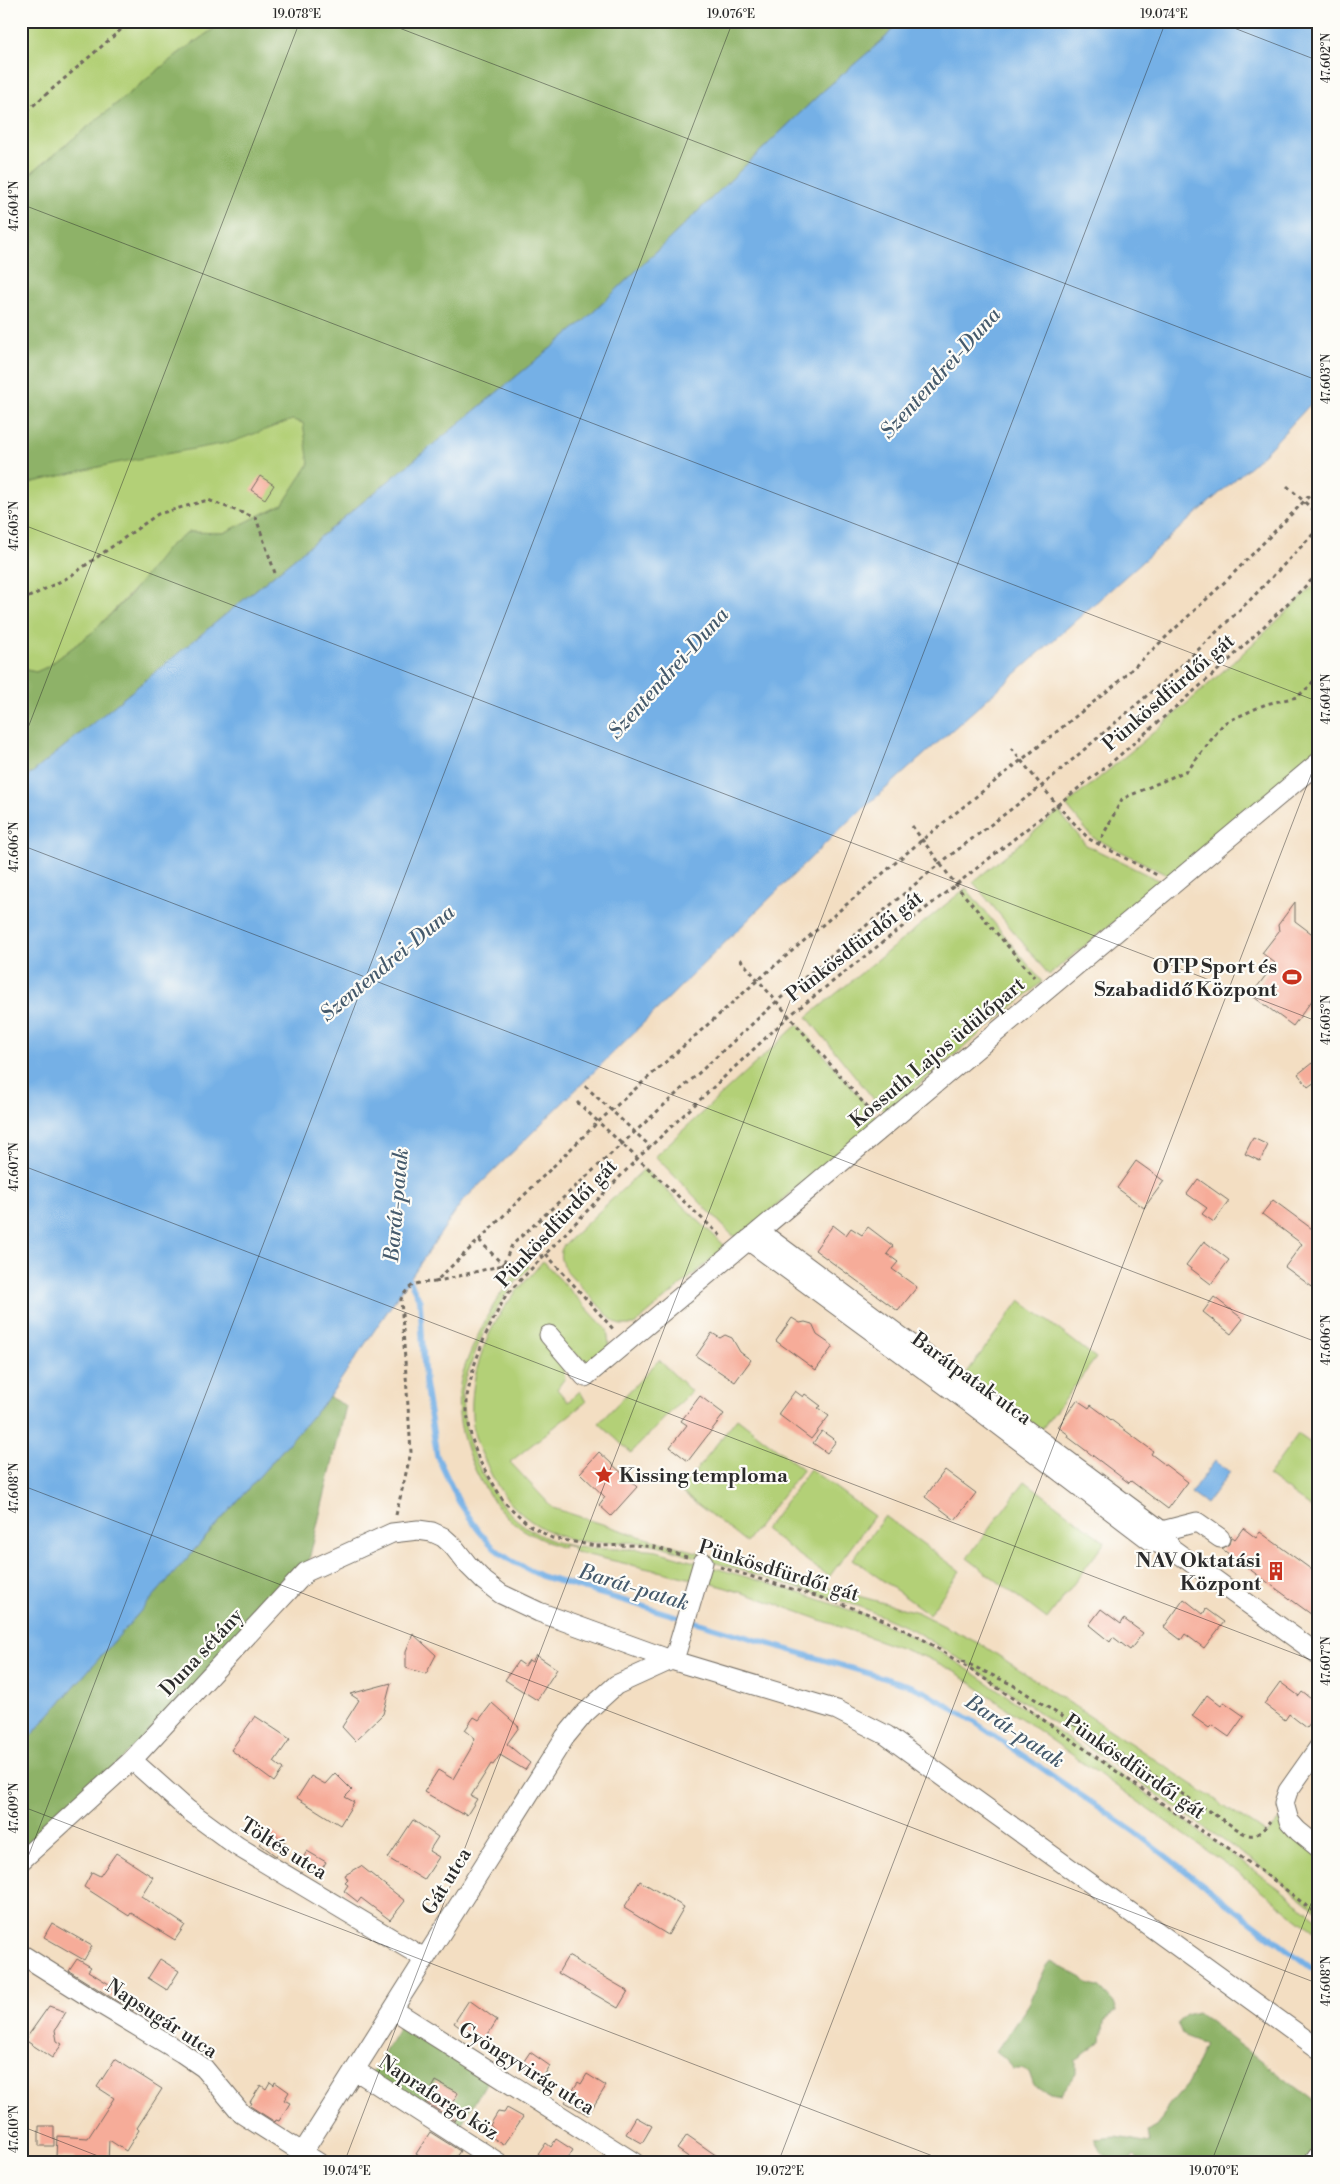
<svg xmlns="http://www.w3.org/2000/svg" width="1340" height="2184" font-family="'Libre Bodoni',serif">
  <rect width="100%" height="100%" fill="#fdfcf7"/>
  <filter id="ink" filterUnits="userSpaceOnUse"><feTurbulence type="fractalNoise" baseFrequency=".02" numOctaves="2"/><feDisplacementMap in="SourceGraphic" scale="10" xChannelSelector="R" yChannelSelector="G"/><feConvolveMatrix kernelMatrix="1 2 1 2 8 2 1 2 1" color-interpolation-filters="sRGB"/></filter>
  <filter id="wash" filterUnits="userSpaceOnUse"><feTurbulence type="fractalNoise" baseFrequency=".0096" numOctaves="4" result="noise"/><feDisplacementMap in="SourceGraphic" scale="20" xChannelSelector="R" yChannelSelector="G"/><feGaussianBlur stdDeviation="1.12" result="paint"/><feColorMatrix in="noise" values="0 0 0 0 0 0 0 0 0 0 0 0 0 0 0 0 0 1.4 0 .05"/><feComposite in="paint" operator="in"/></filter>
  <g filter="url(#wash)">
    <rect width="100%" height="100%" fill="#f3dec2"/>
    <path fill="#b3d077" stroke="#6f7e51" d="M21,21H225L179,53L21,181Z
      M21,206L467,319L309,465L283,504L224,533L189,532L94,631L47,667L36,672L21,669Z
      M1319,580V752L1169,876L1092,837L1066,805C1154,734 1239,660 1319,580Z
      M1057,813H1060L1086,845L1162,882L1049,975L973,882Z
      M966,888L1042,982L885,1113L807,1017Z
      M798,1024L878,1119L738,1238L731,1234L655,1156Z
      M644,1169L724,1245L725,1248L634,1325H620L612,1320L566,1270C559,1260 558,1250 567,1242Z
      M543,1261L607,1330L609,1344L599,1359L585,1361L570,1349L562,1363L565,1378L557,1389L568,1402L580,1391L586,1402L510,1462L553,1508L642,1537L917,1612L984,1646L1267,1834L1279,1820L1319,1853V1912L1256,1863L979,1671L913,1630L861,1607L661,1546C628,1537 592,1549 560,1536C525,1523 501,1499 487,1465C481,1452 474,1439 473,1426C467,1384 484,1334 509,1301C519,1287 532,1275 543,1261Z
      M527,1265L529,1268C501,1296 484,1327 471,1364C467,1375 462,1386 462,1397C463,1428 472,1458 488,1484C503,1509 520,1527 548,1539C583,1554 620,1546 657,1551C733,1574 813,1593 887,1625C954,1654 1013,1701 1072,1742C1155,1800 1239,1857 1319,1920V1935L1237,1872L957,1673L928,1658L759,1598L710,1583L575,1552L573,1547L564,1545L563,1548C543,1541 523,1532 507,1517C478,1488 454,1432 459,1391C462,1367 474,1344 484,1323C490,1309 514,1271 527,1265Z
      M1020,1300L1096,1358L1041,1430L966,1374Z
      M659,1360L691,1391L631,1453L599,1423Z
      M737,1418L803,1469L746,1542L680,1491Z
      M1298,1434L1319,1449V1513L1268,1476Z
      M810,1469L874,1516L829,1577L765,1530Z
      M1025,1481L1105,1542L1047,1619L967,1558Z
      M885,1516L960,1571L929,1614L853,1559Z"/>
    <path fill="#8eb268" stroke="#5c6e4a" d="M225,21H899L886,37L822,92L584,321L21,782V669L36,672L47,667L94,631L129,596L169,546L189,532L224,533L283,504L309,464L303,423L292,420L232,442L116,463L21,485V181L179,53Z
      M329,1397L346,1406L306,1572L21,1861V1747Z
      M1051,1961L1082,1978L1087,1984L1100,1988L1114,2003L1117,2012L1104,2021L1102,2041L1076,2060V2074L1061,2094L1050,2092L1034,2086L1029,2072L1024,2069H1012L1006,2059L996,2051L1029,2004L1046,1967Z
      M1197,2012L1319,2105V2145L1304,2163H1142L1134,2156L1129,2163H1111L1100,2151L1095,2139L1117,2137L1150,2143L1148,2132L1158,2126L1168,2106L1188,2083L1205,2044L1182,2035L1177,2023L1186,2015Z
      M401,2024L488,2080L457,2131L371,2074Z"/>
    <path fill="#74b0e6" stroke="#506e88" d="M899,21H1319V395L1266,452L839,830L462,1202L329,1397L21,1747V782L584,321L822,92L886,37Z
      M1215,1461L1230,1472L1206,1504L1191,1493Z"/>
    <g fill="none" stroke-linecap="round" stroke-linejoin="round">
      <path stroke="#74b0e6" stroke-width="5.5" d="M406,1273L420,1301L425,1383L437,1456L459,1502L479,1531L494,1548L510,1560L541,1576L911,1686L927,1693L970,1719L1136,1833L1319,1974"/>
    </g>
    <g id="blocks">
      <path fill="#f6ac99" d="M260,476L274,485L265,499L251,490Z
        M1295,902V921L1319,939V991L1293,1026L1251,995L1275,963L1262,953L1279,931L1278,925Z
        M1312,1063L1319,1072V1079L1308,1087L1298,1074Z
        M1253,1138L1268,1145L1260,1161L1245,1154Z
        M1136,1161L1164,1181L1144,1208L1117,1188Z
        M1198,1179L1229,1201L1214,1222L1202,1214L1207,1208L1187,1194Z
        M1273,1200L1319,1234V1292L1285,1267L1302,1244L1262,1214Z
        M833,1225L846,1235L851,1228L862,1235L868,1227L893,1246L887,1254L898,1262L892,1269L917,1287L898,1311L815,1250Z
        M1204,1241L1229,1260L1211,1284L1186,1265Z
        M1214,1297L1243,1319L1231,1334L1203,1312Z
        M792,1318L800,1323L805,1322L812,1324L817,1335L833,1346L816,1370L776,1341Z
        M712,1333L720,1338L725,1335L732,1338L740,1352L751,1360L735,1382L696,1356Z
        M795,1391L803,1397L805,1394L821,1406L818,1408L829,1416L811,1439L778,1414Z
        M700,1396L724,1414L688,1461L670,1447L687,1425L681,1421Z
        M1077,1400L1089,1408L1091,1405L1153,1451L1151,1454L1188,1482L1168,1509L1131,1481L1129,1483L1068,1437L1069,1435L1058,1427Z
        M822,1431L836,1441L827,1453L813,1443Z
        M599,1452L637,1487L611,1516L599,1505L605,1497L580,1473Z
        M945,1470L976,1493L955,1520L925,1497Z
        M1243,1528L1256,1538L1260,1532L1319,1575V1620L1222,1549L1229,1544L1231,1536L1235,1539Z
        M1184,1599L1203,1614L1206,1609L1224,1622L1204,1648L1185,1634L1181,1640L1164,1627Z
        M1101,1609L1121,1624L1124,1619L1143,1633L1130,1650L1113,1637L1110,1642L1089,1625Z
        M413,1634L436,1655L426,1674L406,1668V1651Z
        M536,1655L557,1669L537,1700L505,1680L518,1661L525,1666L529,1660L532,1662Z
        M1280,1682L1299,1696L1302,1692L1319,1705V1713L1307,1728L1289,1714L1285,1720L1264,1704Z
        M391,1683L383,1714L355,1741L342,1727L359,1700L350,1694Z
        M1207,1695L1221,1706L1224,1702L1244,1716L1229,1737L1212,1725L1209,1728L1192,1716Z
        M492,1703L519,1727L507,1744L530,1763L525,1770L500,1755L493,1765L491,1764L471,1796L477,1799L467,1815L463,1812L462,1814L424,1792L438,1770L453,1779L470,1750L475,1738L465,1730L474,1717L479,1720Z
        M255,1716L290,1739L274,1762L283,1769L274,1782L231,1750Z
        M335,1773L352,1790L345,1797L354,1802L340,1825L297,1798L311,1776L325,1784Z
        M413,1820L438,1837L429,1851L439,1857L424,1880L388,1858Z
        M270,1830L286,1843L276,1856L260,1844Z
        M307,1851L326,1862L318,1876L299,1865Z
        M116,1853L153,1877L141,1896L185,1925L175,1940L131,1913L129,1916L84,1887L92,1872L100,1876Z
        M361,1866L405,1901L390,1920L361,1898L358,1902L344,1891L348,1885L345,1883L348,1880L345,1875Z
        M640,1881L684,1907L668,1935L624,1908Z
        M52,1923L92,1946L84,1960L44,1937Z
        M568,1956L628,1991L618,2008L558,1973Z
        M77,1959L91,1967L88,1971L138,2002L133,2011L69,1971Z
        M160,1959L179,1971L167,1990L148,1978Z
        M469,2000L497,2020L482,2044L454,2023Z
        M49,2006L66,2012L55,2030L57,2041L62,2044L52,2058L25,2040Z
        M530,2052L550,2066L541,2080L520,2067Z
        M115,2059L162,2089L137,2128L139,2130L126,2151L109,2140L108,2163H74L75,2158L56,2157L57,2136L88,2138L114,2098L97,2087Z
        M587,2074L606,2086L588,2115L565,2102L578,2082L581,2084Z
        M436,2081L458,2093L452,2104L462,2109L455,2121L425,2102Z
        M270,2082L274,2085L275,2082L289,2092L284,2100L290,2103L279,2121L276,2120L275,2122L250,2106L252,2103L250,2102L261,2085L266,2089Z
        M507,2108L523,2117L504,2145L490,2136L494,2130L490,2125L498,2112L504,2113Z
        M636,2117L652,2126L642,2143L626,2134Z
        M39,2126H54V2146H39Z
        M430,2132L460,2151L452,2163H429L416,2154Z
        M687,2135L727,2163H697L677,2149Z
        M556,2139L573,2150L568,2158L575,2163H541L543,2159L537,2156L546,2143L551,2147Z"/>
    </g>
  </g>
  <g filter="url(#ink)">
    <use href="#blocks" fill-opacity="0" stroke="#716a60" stroke-width="1"/>
    <g fill="none" stroke-linecap="round" stroke-linejoin="round">
      <g stroke="#716a60" stroke-width="21">
        <path id="minor" d="M759,1231L1162,1531L1171,1548
          M748,1240L970,1403L1151,1541L1171,1548L1319,1655
          M549,1335L585,1377L1319,762
          M1162,1531L1197,1522L1220,1538
          M671,1660L677,1650L703,1562
          M1319,1747L1288,1791L1284,1803L1289,1821L1298,1831L1319,1848
          M132,1760L188,1810L237,1846L424,1958
          M21,1861L132,1760L306,1572L392,1533L418,1530L432,1532L443,1537L453,1546L468,1565L484,1581L501,1594L539,1612L671,1660L837,1710L886,1735L1319,2049
          M21,1954L102,2005L182,2053L204,2068L242,2114L319,2163
          M394,2010L635,2163
          M355,2070L499,2163
          M296,2163L565,1737L584,1714L616,1685L671,1660
          M1313,2163L1319,2155"/>
      </g>
      <path stroke="#716a60" stroke-width="3" stroke-dasharray="4 4" stroke-linecap="butt" d="M21,116L131,21
        M1287,486L1319,515
        M21,601L69,577L158,514L208,500L256,518L275,573
        M1011,748L1058,806L1089,839L1157,875
        M912,826L959,889L1034,977
        M1098,845L1122,799L1188,770L1224,723L1266,704L1297,697L1310,686L1319,672
        M740,959L873,1114
        M585,1086L651,1147
        M577,1102L723,1238
        M479,1240L598,1122L758,980L922,840L1116,684L1229,578L1319,486
        M546,1254L614,1330
        M435,1282L503,1265L512,1245L776,1002L939,864L1043,785L1179,668L1250,600L1319,528
        M396,1515L411,1452L401,1299C411,1282 416,1283 435,1282L479,1240L503,1265L545,1255
        M687,1557L654,1547L635,1545L596,1546L552,1538L529,1525L504,1502L479,1460L471,1436L467,1413V1396L474,1366L485,1336L506,1295L638,1158L789,1016L1113,761L1224,665L1319,573
        M720,1567L845,1605L889,1622L926,1641L988,1681L1197,1828L1221,1843L1275,1881L1319,1916
        M962,1661L1013,1685L1243,1833C1256,1839 1262,1832 1270,1821"/>
      <use href="#minor" stroke="#fff" stroke-width="19"/>
    </g>
  </g>
  <path fill="none" stroke="#2b2b2b" stroke-width="1" stroke-opacity="0.45" d="M381,21L1319,381M1216,21L1319,61M21,204L1319,702M21,524L1319,1022M21,746L300,21M21,845L1319,1343M21,1165L1319,1663M21,1485L1319,1984M21,1806L951,2163M21,1875L733,21M21,2126L116,2163M344,2163L1166,21M778,2163L1319,754M1211,2163L1319,1883"/>
  <defs>
    <g id="stadium-bare" transform="scale(1.5)"><path d="M0-5a6.5 5 0 1 0 0 10a6.5 5 0 1 0 0-10ZM-3.5-1.8h7v3.6h-7Z" fill="#c8321e" stroke="#fdfcf7" stroke-width="2.5" paint-order="stroke"/></g>
    <g id="sight-bare" transform="scale(1.5)"><path d="M0-6L1.8-2.2L6-1.7L2.9 1.2L3.7 5.4L0 3.3L-3.7 5.4L-2.9 1.2L-6-1.7L-1.8-2.2Z" fill="#c8321e" stroke="#fdfcf7" stroke-width="2.5" paint-order="stroke"/></g>
    <g id="building-bare" transform="scale(1.5)"><path d="M-4-6H4V6H1V3H-1V6H-4ZM-2.5-4.3h1.7v1.8h-1.7ZM.8-4.3h1.7v1.8H.8ZM-2.5-1h1.7V.8h-1.7ZM.8-1h1.7V.8H.8Z" fill="#c8321e" stroke="#fdfcf7" stroke-width="2.5" paint-order="stroke"/></g>
  </defs>
  <g fill-rule="evenodd">
    <use href="#stadium-bare" x="1292" y="977"/>
    <use href="#sight-bare" x="604" y="1475"/>
    <use href="#building-bare" x="1276" y="1571"/>
  </g>
  <g text-anchor="middle" stroke-width="4.5" stroke-linejoin="round" paint-order="stroke">
    <g font-size="20" fill="#2b2b2b" stroke="#fdfcf7">
      <text transform="translate(1168 692) rotate(-41)" y="7">Pünkösdfürdői gát</text>
      <text transform="translate(854 946) rotate(-38)" y="7">Pünkösdfürdői gát</text>
      <text transform="translate(937 1052) rotate(-40)" y="7">Kossuth Lajos üdülőpart</text>
      <text transform="translate(556 1223) rotate(-47)" y="7">Pünkösdfürdői gát</text>
      <text transform="translate(972 1378) rotate(36)" y="7">Barátpatak utca</text>
      <text transform="translate(779 1570) rotate(17)" y="7">Pünkösdfürdői gát</text>
      <text transform="translate(201 1652) rotate(-47)" y="7">Duna sétány</text>
      <text transform="translate(1135 1766) rotate(35)" y="7">Pünkösdfürdői gát</text>
      <text transform="translate(284 1848) rotate(32)" y="7">Töltés utca</text>
      <text transform="translate(446 1881) rotate(-58)" y="7">Gát utca</text>
      <text transform="translate(162 2018) rotate(33)" y="7">Napsugár utca</text>
      <text transform="translate(527 2068) rotate(32)" y="7">Gyöngyvirág utca</text>
      <text transform="translate(439 2097) rotate(33)" y="7">Napraforgó köz</text>
    </g>
    <g font-size="20" font-weight="bold" fill="#2b2b2b" stroke="#fdfcf7" text-anchor="end">
      <text x="1277" y="973">OTP Sport és<tspan x="1277" dy="23">Szabadidő Központ</tspan></text>
      <text x="619" y="1482" text-anchor="start">Kissing temploma</text>
      <text x="1261" y="1567">NAV Oktatási<tspan x="1261" dy="23">Központ</tspan></text>
    </g>
    <g font-size="21" font-style="italic" fill="#455a6c" stroke="#fdfcf7">
      <text transform="translate(940 373) rotate(-48)" y="7">Szentendrei-Duna</text>
      <text transform="translate(668 673) rotate(-48)" y="7">Szentendrei-Duna</text>
      <text transform="translate(387 963) rotate(-40)" y="7">Szentendrei-Duna</text>
      <text transform="translate(396 1205) rotate(-85)" y="7">Barát-patak</text>
      <text transform="translate(634 1587) rotate(17)" y="7">Barát-patak</text>
      <text transform="translate(1015 1731) rotate(34)" y="7">Barát-patak</text>
    </g>
  </g>
  <rect width="1340" height="2184" fill="none" stroke="#fdfcf7" stroke-width="55"/>
  <rect x="28" y="28" width="1284" height="2128" fill="none" stroke="#2b2b2b" stroke-width="2"/>
  <g font-size="12" text-anchor="middle" fill="#2b2b2b">
    <text x="297" y="18">19.078°E</text>
    <text x="731" y="18">19.076°E</text>
    <text x="1164" y="18">19.074°E</text>
    <text transform="translate(1326 58) rotate(-90)" y="4">47.602°N</text>
    <text transform="translate(14 206) rotate(-90)" y="4">47.604°N</text>
    <text transform="translate(1326 379) rotate(-90)" y="4">47.603°N</text>
    <text transform="translate(14 526) rotate(-90)" y="4">47.605°N</text>
    <text transform="translate(1326 699) rotate(-90)" y="4">47.604°N</text>
    <text transform="translate(14 847) rotate(-90)" y="4">47.606°N</text>
    <text transform="translate(1326 1020) rotate(-90)" y="4">47.605°N</text>
    <text transform="translate(14 1167) rotate(-90)" y="4">47.607°N</text>
    <text transform="translate(1326 1340) rotate(-90)" y="4">47.606°N</text>
    <text transform="translate(14 1488) rotate(-90)" y="4">47.608°N</text>
    <text transform="translate(1326 1661) rotate(-90)" y="4">47.607°N</text>
    <text transform="translate(14 1808) rotate(-90)" y="4">47.609°N</text>
    <text transform="translate(1326 1981) rotate(-90)" y="4">47.608°N</text>
    <text transform="translate(14 2129) rotate(-90)" y="4">47.610°N</text>
    <text x="347" y="2175">19.074°E</text>
    <text x="780" y="2175">19.072°E</text>
    <text x="1214" y="2175">19.070°E</text>
  </g>
</svg>
